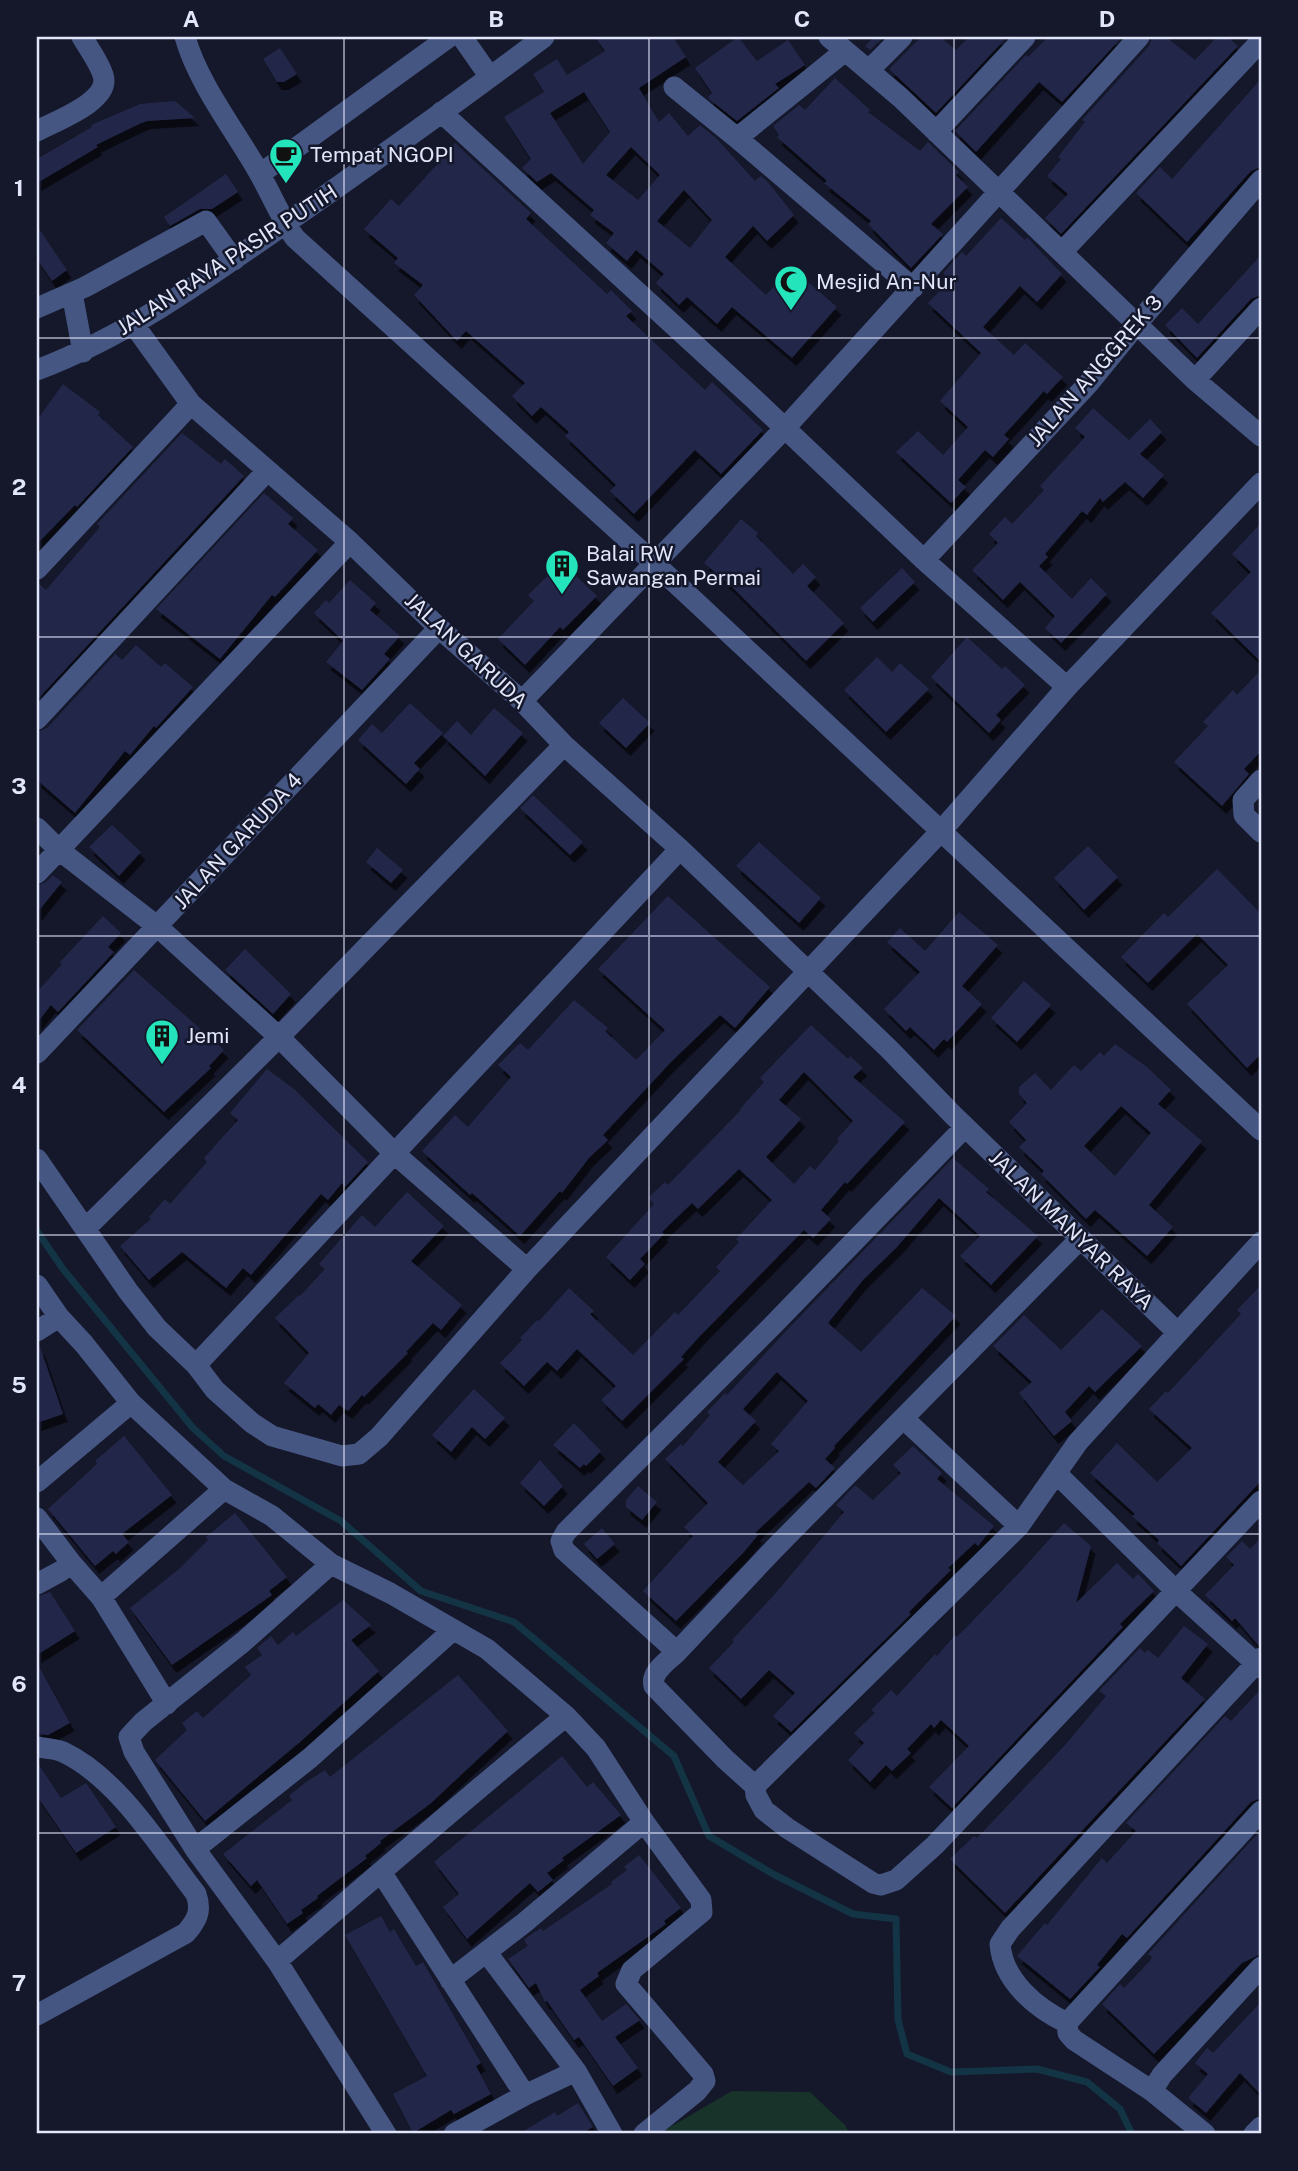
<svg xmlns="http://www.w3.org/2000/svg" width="1298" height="2171" font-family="'Public Sans',sans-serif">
  <defs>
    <filter id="shadow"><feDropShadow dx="4.5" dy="8" stdDeviation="0" flood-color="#0009"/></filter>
  </defs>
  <rect width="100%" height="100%" fill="#15172a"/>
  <path fill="#18332a" d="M732,2091L810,2092L845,2125L850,2134H658Z"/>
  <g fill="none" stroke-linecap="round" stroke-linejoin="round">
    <path stroke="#123445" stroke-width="7" d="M37,1231L63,1269L193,1428L224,1456L341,1521L421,1591L514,1622L674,1756L709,1836L773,1874L853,1914L896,1919L898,2020L907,2054L951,2072L1037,2069L1087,2082L1120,2109L1132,2134"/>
  </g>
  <path fill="#232748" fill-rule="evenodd" filter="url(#shadow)" d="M595,37H673L686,57L639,88L659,122L669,113L688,136L700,125L716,138L755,181L761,176L767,181L794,215L767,241L753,226L725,257L766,295L792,268L837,307L792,358L732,307L717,324L687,297L679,305L656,283L664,274L636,250L627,261L606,243L614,233L590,215L594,210L551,173L537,182L522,168L531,159L504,117L544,92L533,74L557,59L567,75L605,51ZM584,92L610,132L583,164L550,113ZM631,147L660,175L638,200L606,175ZM684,190L712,220L690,248L657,221Z
    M738,37L757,61L788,40L805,65L775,84L779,88L737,121L709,99L708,97L712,93L695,68Z
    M874,37H884L870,50L865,46Z
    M921,37H940L956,50L969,37H1007L936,113L889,69Z
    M1048,37H1122L1062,102L1039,82L976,152L955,131L1026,55L1028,57Z
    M1152,37H1166L1195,60L1217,37H1228L1238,46L1061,234L1045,218L1068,194L1047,176L1061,159L1058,157L1085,122L1082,120L1149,46Z
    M280,48L297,74L284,82H277L263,59Z
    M835,78L870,110L868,112L920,151L928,142L959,172L956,175L968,187L931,224L943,234L911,268L868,224L871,221L824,183L827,181L777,137L779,135L773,126L799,105L805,110Z
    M1261,79V167L1251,171L1187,242L1136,193L1160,167L1172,179Z
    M175,101L195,118L147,121L139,124L96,145L98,147L37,183V159L92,127L91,125L140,104Z
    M455,143L531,213L526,219L607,294L611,290L632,311L626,316L705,390L712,382L763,430L721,474L695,450L634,514L610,491L616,485L565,436L569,432L541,407L532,416L512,396L525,383L466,331L457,341L414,295L423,285L394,263L398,258L364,229L391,199L399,206L442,159L440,157Z
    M226,174L238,192L212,209H200L170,226L164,217Z
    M1001,218L1025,240L1027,237L1062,274L1037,302L1020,286L983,327L1014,355L1025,343L1063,377L1047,394L1044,391L1004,435L1009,439L993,457L985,450L958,480L966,487L951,503L896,452L918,431L943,455L968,427L940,401L981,353L928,303L950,280L943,273L962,252L966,256Z
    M37,226L67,270L52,281L37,259Z
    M1261,255V295L1251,299L1197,358L1165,325L1182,308L1198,324Z
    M63,384L100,412L98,415L133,447L77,507L75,505L37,544V420Z
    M1093,408L1129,440L1150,419L1162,432L1140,454L1164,475L1143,498L1125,482L1103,502L1100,498L1087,515L1082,511L1045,554L1048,557L1039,566L1072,599L1091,578L1107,594L1061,643L1045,628L1055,616L1020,582L1003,600L972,570L998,543L989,534L1005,517L1012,524L1044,490L1040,486L1085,437L1075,428Z
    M182,433L221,464L225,459L244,476L37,700V582L46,590L100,527L97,524Z
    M264,493L293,518L288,524L318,550L275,597L272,595L220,659L156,609Z
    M741,519L758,533L756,536L793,574L803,564L816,577L807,586L844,623L806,661L729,584L704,563Z
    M1261,523V662L1211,613L1251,572L1232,554Z
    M562,562L597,596L563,630L560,627L525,665L498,639L534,601L528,595Z
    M902,568L915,582L873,622L860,608Z
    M350,580L376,603L370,610L400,636L384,654L390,659L362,690L326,662L343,641L314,613L326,600L329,603Z
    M967,637L1002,669L1005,666L1025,685L996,715L1001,720L989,733L931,677Z
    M136,645L161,667L165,663L193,687L156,728L154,726L130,755L125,751L75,813L37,780V732L47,728L115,654L122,660Z
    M877,657L892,672L900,663L929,689L886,732L844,690Z
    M1261,670V751L1244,769L1249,774L1222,806L1174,762L1208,726L1203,722L1233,690L1237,695Z
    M623,698L650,723L626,748L599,723Z
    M410,703L443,733L414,763L420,769L406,784L358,740L372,724L382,733Z
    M494,708L523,733L485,776L443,736L457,721L471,735Z
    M533,795L583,842L570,855L520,808Z
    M112,825L141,852L119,876L89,847Z
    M759,842L821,898L799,923L736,866Z
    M1088,846L1118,877L1084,910L1054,878Z
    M377,848L403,870L391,883L366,862Z
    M1217,869L1261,914V1054L1247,1068L1187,1004L1228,965L1197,934L1148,983L1121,957L1164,913L1168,917Z
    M53,875L62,882L37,913V886L46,882Z
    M668,896L770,987L735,1028L720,1015L671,1062L603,1135L608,1140L589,1158L562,1193L560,1191L520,1236L472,1193L470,1195L422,1151L455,1115L468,1127L511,1077L498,1065L520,1043L528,1050L574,1000L608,1028L605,1031L636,1060L665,1030L598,969Z
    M959,912L998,945L962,986L982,1004L947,1042L944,1039L934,1050L910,1027L906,1031L884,1009L920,972L887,942L900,928L925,951Z
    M103,916L121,933L108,947L114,952L58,1012L51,1005L37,1023V992L62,964L60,962Z
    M245,949L291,994L273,1014L225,970Z
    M134,970L224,1050L209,1066L211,1068L164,1112L77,1030Z
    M1024,981L1051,1005L1017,1042L991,1018Z
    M811,1025L848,1059L850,1056L863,1068L853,1077L905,1122L847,1184L845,1182L821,1210L831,1219L813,1238L804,1230L699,1337L681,1357L684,1359L622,1421L601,1400L616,1386L577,1349L557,1371L547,1362L524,1386L500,1363L522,1340L520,1338L537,1320L539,1321L569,1288L594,1311L590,1314L633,1355L675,1312L678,1315L720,1271L716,1267L739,1242L736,1239L772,1200L739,1169L698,1209L692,1203L662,1232L664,1234L640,1259L645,1264L630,1280L606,1257L654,1204L648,1198L665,1182L668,1185L741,1110L740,1109L764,1082L760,1078ZM804,1072L853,1121L837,1139L839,1141L815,1170L810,1166L794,1184L766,1157L801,1119L779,1100Z
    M1115,1044L1147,1067L1171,1090L1158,1104L1202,1141L1149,1205L1173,1227L1147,1256L1095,1210L1086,1219L1041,1174L1044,1171L1019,1147L1026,1140L1009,1122L1027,1103L1019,1094V1087L1035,1073L1051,1090L1074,1065L1081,1071L1100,1052L1104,1056ZM1121,1106L1151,1133L1115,1176L1084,1146Z
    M267,1069L294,1089L368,1162L345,1187L342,1183L328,1200L321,1194L251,1275L243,1268L226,1288L182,1252L149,1280L120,1246L151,1219L149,1217L165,1199L170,1204L207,1162L204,1158L238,1120L230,1113Z
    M953,1158L989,1189L986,1192L1038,1236L991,1285L960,1256L980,1236L939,1198L897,1247L863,1280L828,1323L861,1352L922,1288L956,1316L834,1446L835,1448L825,1459L835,1468L816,1488L809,1482L755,1533L758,1535L743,1553L676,1621L643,1591L693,1536L684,1527L708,1503L665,1459L681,1444L683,1446L710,1415L707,1412L725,1393L727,1395L787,1330ZM777,1372L808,1401L771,1444L779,1451L743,1485L718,1462L756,1421L743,1409Z
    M407,1192L444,1226L411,1261L462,1305L441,1330L433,1323L406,1352L408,1353L364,1397L362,1395L348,1411L339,1405L331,1415L318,1404L315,1408L284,1383L309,1353L275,1318L299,1295L300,1296L325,1269L319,1264L362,1215L375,1227Z
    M1261,1285V1481L1181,1566L1157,1543L1159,1540L1132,1516L1135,1514L1090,1473L1117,1443L1157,1482L1192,1448L1149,1409L1166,1391L1168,1393L1241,1314L1237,1310Z
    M1102,1309L1142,1346L1095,1392L1089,1386L1065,1412L1072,1421L1054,1436L1019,1393L1032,1382L993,1346L1024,1315L1061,1350Z
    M40,1347L63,1414L37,1423V1348Z
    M474,1389L505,1418L485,1439L472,1427L451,1452L432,1435Z
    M574,1423L601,1451L586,1466L584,1464L580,1468L553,1445Z
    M124,1436L172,1495L122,1534L129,1542L116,1554L113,1551L95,1566L48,1509L97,1464L95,1461Z
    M913,1446L942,1473L937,1479L994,1526L978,1546L975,1543L948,1568L951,1570L909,1612L911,1614L791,1732L773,1716L795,1693L769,1670L741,1699L709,1668L734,1642L732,1640L774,1595L844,1512L836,1505L855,1485L873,1500L901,1473L893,1465Z
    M540,1460L563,1486L544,1506L520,1483Z
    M638,1486L657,1502L642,1520L626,1507V1500Z
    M235,1513L287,1577L269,1591L272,1595L172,1665L130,1608L179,1569L208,1540L206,1537Z
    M1064,1523L1091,1546L1076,1603L1117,1563L1133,1579L1138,1574L1154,1591L1120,1624L1123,1627L952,1808L929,1787L969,1746L941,1720L934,1728L931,1724L907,1749L911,1753L892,1771L886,1765L870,1782L848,1760L864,1743L854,1733L875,1713L871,1710L891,1690L897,1696L935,1654L937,1656L955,1635L957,1637L1020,1572Z
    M602,1528L615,1544L597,1559L584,1544Z
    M1261,1538V1645H1258L1235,1618L1232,1621L1205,1595L1234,1565L1226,1557L1242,1541L1250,1549Z
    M50,1592L75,1631L37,1655V1597Z
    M343,1600L371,1625L351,1640L379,1671L300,1742L205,1821L155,1760L187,1730L182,1723L197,1711L203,1718L251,1675L245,1667L262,1655L257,1648L271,1636L278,1645L293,1632L296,1636Z
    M1184,1626L1208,1644L1181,1678L1205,1699L1005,1913L950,1859L974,1836L977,1838L1066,1744L1106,1696L1099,1691L1140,1648L1145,1653L1148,1650L1158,1658Z
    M37,1663L70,1723L48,1735L37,1734Z
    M458,1675L508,1731L430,1804L380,1841L381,1843L365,1856L367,1858L317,1896L318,1898L301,1910L303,1913L287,1924L257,1880L251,1886L223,1854L292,1800L289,1796L306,1782L325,1770L330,1777Z
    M1261,1689V1798L1251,1802L1127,1938L1122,1934L1097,1965L1100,1967L1070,1999L1017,1956L1045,1923L1047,1925L1102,1858L1107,1863L1136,1831L1126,1823L1225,1716L1231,1721Z
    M562,1756L587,1787L593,1782L621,1815L562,1858L564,1860L547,1873L553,1880L538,1892L530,1883L467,1939L443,1907L459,1894L434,1862Z
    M37,1762L61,1798L86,1783L116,1827L76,1853L37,1796Z
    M1261,1830V1954L1242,1963L1154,2054L1102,2004L1120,1984L1124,1988L1149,1962L1152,1957L1148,1954Z
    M639,1855L681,1908L664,1921L666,1924L597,1973L599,1976L580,1990L602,2021L626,2004L640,2020L615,2037L638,2068L613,2086L579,2037L574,2040L547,2001L545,2002L536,1983L529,1988L508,1959L528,1946L524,1940L532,1934L541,1928L543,1931L612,1884L611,1882L627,1870L624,1867Z
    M381,1916L390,1932L394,1929L416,1966L423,1962L481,2063L476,2066L491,2094L454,2114L451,2110L413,2133L393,2094L427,2076L345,1935Z
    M1261,2002V2095L1240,2073L1206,2113L1188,2098L1208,2074L1195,2063L1207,2048L1213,2053Z
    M578,2103L593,2127L581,2134H519L555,2112L557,2116Z"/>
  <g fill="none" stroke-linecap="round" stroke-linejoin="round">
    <path stroke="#455683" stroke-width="21" d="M185,37C198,83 234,129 258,171C271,193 280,217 295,238L654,563L1261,1130
      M462,37L490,77
      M829,37L901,98L1195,380L1261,436
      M869,70L902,37
      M674,87L737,138L913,288
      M441,112L753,398L924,560L1067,687
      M37,131C55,121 112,101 103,75C99,62 89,49 82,37
      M936,132L1025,37
      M737,138L845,51
      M260,174L449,37
      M1062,252L1261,41
      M72,293L83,352
      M37,308L85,287L206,221L234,260
      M134,325L191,404L350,542L439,628L522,701L564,745L680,849L889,1049L953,1115L1177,1332
      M37,370C129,335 209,277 289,221C375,161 460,100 544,37
      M1195,380L1261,308
      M924,560L1088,384L1136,325L1261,180
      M37,569L191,404
      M522,701L785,428L1139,37
      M37,719L266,472
      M1261,780L1243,800L1244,815L1261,832
      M37,828L59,850L158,927L279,1037L396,1155L527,1269
      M37,873L350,542
      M37,1053L439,628
      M965,1127L773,1325L566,1532L561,1541L564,1550L677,1652L774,1549L1080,1239
      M37,1159L128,1291L157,1328L196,1365L215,1390L252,1423L272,1436L342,1456L359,1454L379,1437L527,1269L942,830L1067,687L1261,483
      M85,1229L279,1037L564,745
      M37,1285L59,1317L84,1344L131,1403L224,1489L272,1516L331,1564L243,1642L143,1722L129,1737L134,1752L195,1849L277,1961C373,1879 468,1796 566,1716
      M37,1331L59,1317
      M196,1365L680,849
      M904,1419L1019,1526
      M1057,1474L1177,1592L1261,1668
      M37,1482L131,1403
      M37,1518L72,1564L101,1597L167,1704
      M331,1564L390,1593L487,1649L566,1716L596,1748L644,1822L701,1900L702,1912L632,1970L626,1984L703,2074L705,2081L697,2091L644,2134
      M37,1584L61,1571
      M101,1597L224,1489
      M677,1652C668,1661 650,1672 654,1686L725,1759L755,1786L756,1795L764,1810L787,1828L873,1883L881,1885L896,1880L935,1845L1261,1501
      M37,1747C45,1748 56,1749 63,1752C117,1777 160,1847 196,1894C202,1911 197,1920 186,1933L37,2015
      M755,1786L1019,1526L1078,1442L1261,1242
      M195,1849L310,1758L453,1630
      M381,1872L525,2095
      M487,1953L576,2071L612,2134
      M277,1961L386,2134
      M450,1980L524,1923L644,1822
      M1067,2023C1036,2008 1003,1981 1000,1944L1010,1929L1261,1658
      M1067,2023L1261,1811
      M1067,2023L1068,2033L1074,2040L1152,2091L1205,2134
      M1152,2091L1162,2075L1261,1967
      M454,2134L525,2095L576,2071
      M1254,2134L1261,2127"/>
  </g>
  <path fill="none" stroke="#e1e6fb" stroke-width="2" stroke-opacity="0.55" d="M344,37V2134M649,37V2134M954,37V2134M37,338H1261M37,637H1261M37,936H1261M37,1235H1261M37,1534H1261M37,1833H1261"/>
  <defs>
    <g id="cafe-pin" transform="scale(1.75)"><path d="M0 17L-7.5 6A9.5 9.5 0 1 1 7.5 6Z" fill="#24e4bc" stroke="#15172a"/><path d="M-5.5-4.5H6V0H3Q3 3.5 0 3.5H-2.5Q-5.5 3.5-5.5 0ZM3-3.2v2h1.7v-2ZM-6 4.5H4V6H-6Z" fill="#111"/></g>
    <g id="mosque-pin" transform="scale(1.75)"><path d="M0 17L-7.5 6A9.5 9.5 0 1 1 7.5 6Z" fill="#24e4bc" stroke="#15172a"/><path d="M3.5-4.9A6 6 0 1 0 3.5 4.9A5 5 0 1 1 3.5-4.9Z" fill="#111"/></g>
    <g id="building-pin" transform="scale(1.75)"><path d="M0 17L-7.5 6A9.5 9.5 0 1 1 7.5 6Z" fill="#24e4bc" stroke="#15172a"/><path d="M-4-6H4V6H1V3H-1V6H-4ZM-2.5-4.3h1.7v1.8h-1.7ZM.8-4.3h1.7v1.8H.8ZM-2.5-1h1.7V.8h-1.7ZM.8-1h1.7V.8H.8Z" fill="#111"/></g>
  </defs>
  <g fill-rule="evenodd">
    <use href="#cafe-pin" x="286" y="155"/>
    <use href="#mosque-pin" x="791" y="282"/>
    <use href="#building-pin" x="562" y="566"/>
    <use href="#building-pin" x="162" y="1036"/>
  </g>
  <g text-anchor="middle" stroke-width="5" stroke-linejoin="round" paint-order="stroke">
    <g font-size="21" fill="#e1e6fb" stroke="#15172a" text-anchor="start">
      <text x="310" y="162">Tempat NGOPI</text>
      <text x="816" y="289">Mesjid An-Nur</text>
      <text x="586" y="561">Balai RW<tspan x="586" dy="24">Sawangan Permai</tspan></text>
      <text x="186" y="1043">Jemi</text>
    </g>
    <g font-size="21" fill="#e1e6fb" stroke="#15172a">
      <text transform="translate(227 260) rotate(-33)" y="7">JALAN RAYA PASIR PUTIH</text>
      <text transform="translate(1095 371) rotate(-49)" y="7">JALAN ANGGREK 3</text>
      <text transform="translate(466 651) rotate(43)" y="7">JALAN GARUDA</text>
      <text transform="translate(238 841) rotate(-47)" y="7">JALAN GARUDA 4</text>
      <text transform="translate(1071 1230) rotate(44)" y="7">JALAN MANYAR RAYA</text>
    </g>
  </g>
  <rect width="1298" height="2171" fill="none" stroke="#15172a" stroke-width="77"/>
  <rect x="38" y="38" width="1222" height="2094" fill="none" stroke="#e1e6fb" stroke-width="2.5"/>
  <g font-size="23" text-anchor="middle" font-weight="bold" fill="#e1e6fb">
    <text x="191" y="27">A</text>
    <text x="496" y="27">B</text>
    <text x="802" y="27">C</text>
    <text x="1107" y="27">D</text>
    <text x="19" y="196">1</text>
    <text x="19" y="495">2</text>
    <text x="19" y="794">3</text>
    <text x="19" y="1093">4</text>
    <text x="19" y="1393">5</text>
    <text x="19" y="1692">6</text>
    <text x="19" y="1991">7</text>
  </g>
</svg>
